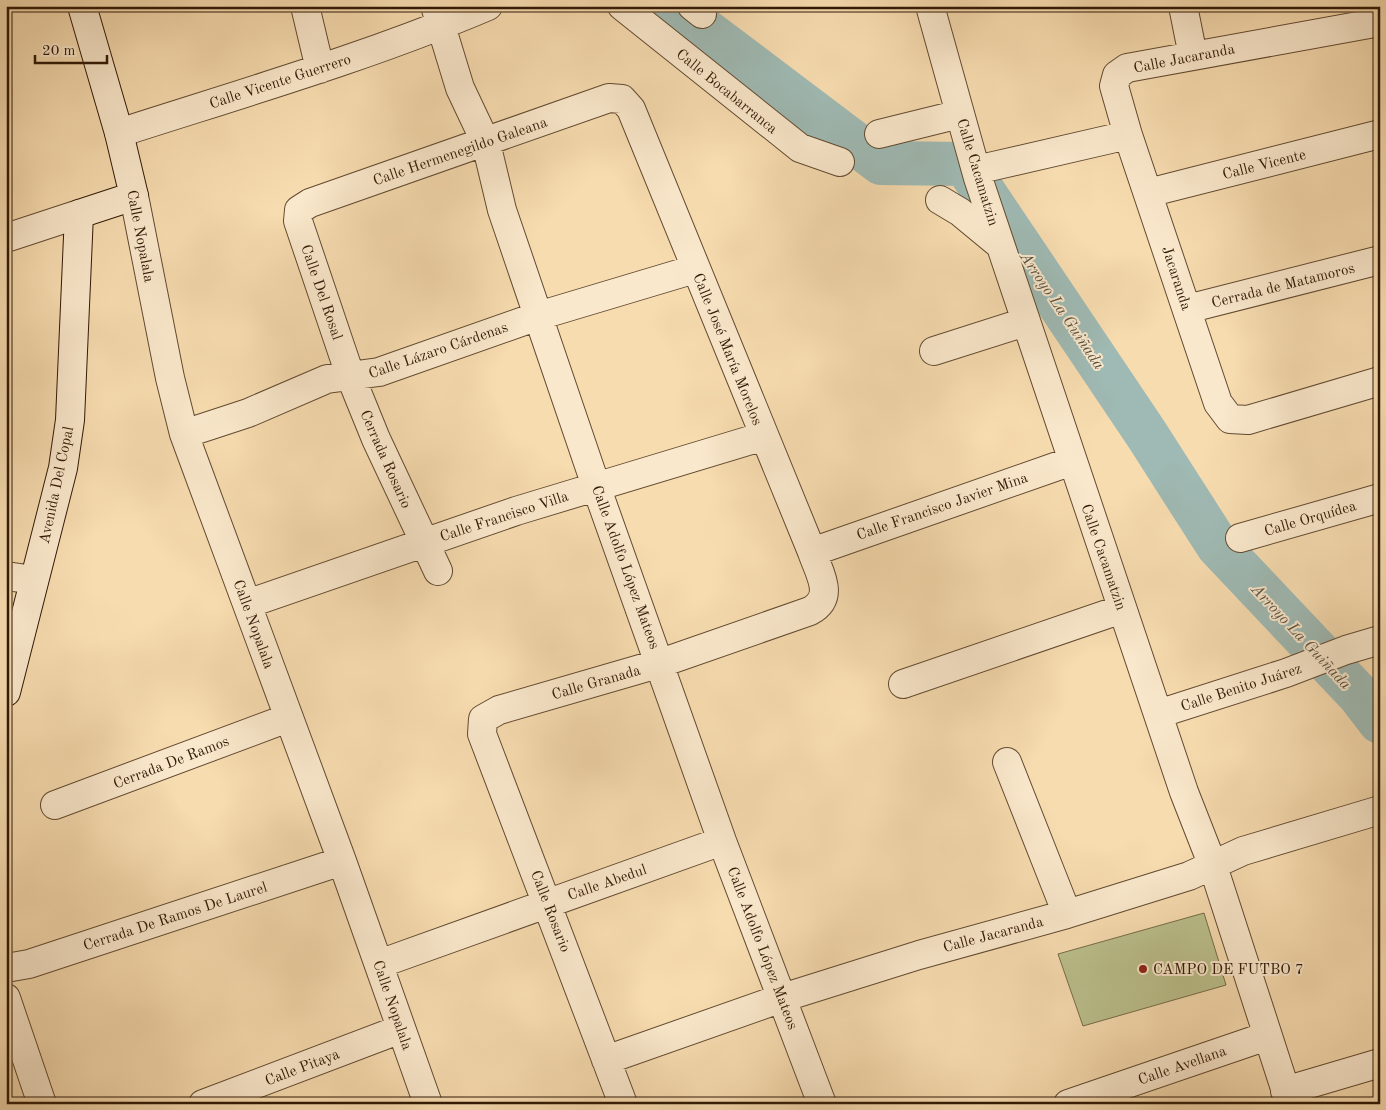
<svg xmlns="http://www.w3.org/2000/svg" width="1386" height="1110" font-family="'Old Standard TT',serif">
  <rect width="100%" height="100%" fill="#f7dcb0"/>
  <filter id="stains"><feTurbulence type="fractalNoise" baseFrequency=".004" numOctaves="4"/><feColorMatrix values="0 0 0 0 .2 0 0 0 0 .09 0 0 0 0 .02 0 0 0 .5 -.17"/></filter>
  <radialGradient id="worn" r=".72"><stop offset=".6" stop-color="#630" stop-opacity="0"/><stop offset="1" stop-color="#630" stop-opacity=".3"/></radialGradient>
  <path fill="#bbc08c" stroke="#766c49" d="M1204,913L1226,985L1083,1026L1058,954Z"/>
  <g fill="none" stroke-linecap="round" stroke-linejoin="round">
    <path stroke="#9fbab4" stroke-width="44" d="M673,6L881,163L965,164L1147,435L1218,546L1360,696L1380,722"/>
    <g stroke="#624a30" stroke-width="30">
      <path id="street" d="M305,6L320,69
        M435,6L460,88L486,143L502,210L596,486L722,841L822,1104
        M622,6L800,148L840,162
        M692,6L702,14
        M930,6L978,178L1184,792L1213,866L1290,1104
        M1183,6L1193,56
        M1380,22L1127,68L1117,75L1114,86L1128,135L1218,403L1230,419L1248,420L1380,381
        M119,133C243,93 368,57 488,6
        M879,134L960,114
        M976,170L1128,135
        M1148,193L1380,134
        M134,196L170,378L184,434L342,861L428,1104
        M940,200L960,212L1000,245
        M6,238L79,214
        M1187,309L1380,260
        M934,351L1025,322
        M184,434L248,413L327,379L379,372L538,316L695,269
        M1240,538L1380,498
        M812,552L1072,461
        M438,571L376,439L350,375L298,221L299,210L310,203L609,98L622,99L631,109L812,552C819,573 836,597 810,611L661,663L499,710L483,719L482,734L623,1104
        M6,576L34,580
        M247,604L516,511L764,436
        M903,684L1122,609
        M1158,714L1286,673L1346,650L1380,640
        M1007,762L1067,914
        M55,805L288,718
        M379,964L722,841
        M6,968L29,964L342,861
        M6,998L42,1104
        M606,1060L782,998L919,955L1067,914L1189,876L1243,851L1380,810
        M1285,1091L1380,1063
        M203,1104L401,1029
        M1068,1104L1267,1036"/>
    </g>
    <g stroke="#311906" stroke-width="30">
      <path id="secondary" d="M6,692L63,468L70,420L79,214L134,196L119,133L82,6"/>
    </g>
    <use href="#street" stroke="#fae8cc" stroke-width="28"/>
    <use href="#secondary" stroke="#fae8cc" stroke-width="28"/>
  </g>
  <circle fill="#8f2418" stroke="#fae8cc" stroke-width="2" cx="1143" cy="969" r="5"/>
  <g text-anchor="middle" stroke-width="4" stroke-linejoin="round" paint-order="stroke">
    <g font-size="15" fill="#311906" stroke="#fae8cc">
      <text transform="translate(1184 58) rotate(-11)" y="5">Calle Jacaranda</text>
      <text transform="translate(280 81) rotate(-18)" y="5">Calle Vicente Guerrero</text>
      <text transform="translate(727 91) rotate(39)" y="5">Calle Bocabarranca</text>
      <text transform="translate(460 151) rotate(-19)" y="5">Calle Hermenegildo Galeana</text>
      <text transform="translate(1264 164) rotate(-14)" y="5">Calle Vicente</text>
      <text transform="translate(978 172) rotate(73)" y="5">Calle Cacamatzin</text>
      <text transform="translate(141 236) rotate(79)" y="5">Calle Nopalala</text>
      <text transform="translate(1177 278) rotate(72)" y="5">Jacaranda</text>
      <text transform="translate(1283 285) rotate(-14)" y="5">Cerrada de Matamoros</text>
      <text transform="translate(322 292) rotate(71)" y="5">Calle Del Rosal</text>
      <text transform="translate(728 349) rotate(68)" y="5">Calle José María Morelos</text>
      <text transform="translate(438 350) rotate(-19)" y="5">Calle Lázaro Cárdenas</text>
      <text transform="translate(386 459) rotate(66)" y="5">Cerrada Rosario</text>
      <text transform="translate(56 485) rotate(-78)" y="5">Avenida Del Copal</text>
      <text transform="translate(942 506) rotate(-19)" y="5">Calle Francisco Javier Mina</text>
      <text transform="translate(504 516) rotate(-18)" y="5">Calle Francisco Villa</text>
      <text transform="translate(1310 518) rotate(-16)" y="5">Calle Orquídea</text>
      <text transform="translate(1104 557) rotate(71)" y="5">Calle Cacamatzin</text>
      <text transform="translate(626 567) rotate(70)" y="5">Calle Adolfo López Mateos</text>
      <text transform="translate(254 624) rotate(70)" y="5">Calle Nopalala</text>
      <text transform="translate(596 682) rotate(-16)" y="5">Calle Granada</text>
      <text transform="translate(1241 687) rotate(-18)" y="5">Calle Benito Juárez</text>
      <text transform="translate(171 762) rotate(-21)" y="5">Cerrada De Ramos</text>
      <text transform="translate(607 882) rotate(-19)" y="5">Calle Abedul</text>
      <text transform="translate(551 911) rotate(69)" y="5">Calle Rosario</text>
      <text transform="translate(175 916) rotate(-18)" y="5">Cerrada De Ramos De Laurel</text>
      <text transform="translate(993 934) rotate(-15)" y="5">Calle Jacaranda</text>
      <text transform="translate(763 948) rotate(69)" y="5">Calle Adolfo López Mateos</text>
      <text transform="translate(393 1005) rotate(71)" y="5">Calle Nopalala</text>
      <text transform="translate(1182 1065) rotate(-19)" y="5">Calle Avellana</text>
      <text transform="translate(302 1067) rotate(-21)" y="5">Calle Pitaya</text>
    </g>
    <g font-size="15" fill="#311906" stroke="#fae8cc" text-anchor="start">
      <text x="1153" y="974">CAMPO DE FUTBO 7</text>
    </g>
    <g font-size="16" font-style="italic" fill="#585143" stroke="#fae8cc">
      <text transform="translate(1063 310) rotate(56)" y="6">Arroyo La Guiñada</text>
      <text transform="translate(1302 636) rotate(47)" y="6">Arroyo La Guiñada</text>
    </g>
  </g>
  <rect width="1386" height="1110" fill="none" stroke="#f7dcb0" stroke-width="25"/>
  <rect x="8" y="8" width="1371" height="1095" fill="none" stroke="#311906" stroke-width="2.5"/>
  <rect x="12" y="12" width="1361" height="1085" fill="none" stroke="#311906"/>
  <path d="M35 55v8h72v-8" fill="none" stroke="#311906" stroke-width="2.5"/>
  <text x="42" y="55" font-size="15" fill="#311906" stroke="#fae8cc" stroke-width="4" paint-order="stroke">20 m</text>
  <rect width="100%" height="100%" filter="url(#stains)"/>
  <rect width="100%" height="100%" fill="url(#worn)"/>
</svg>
